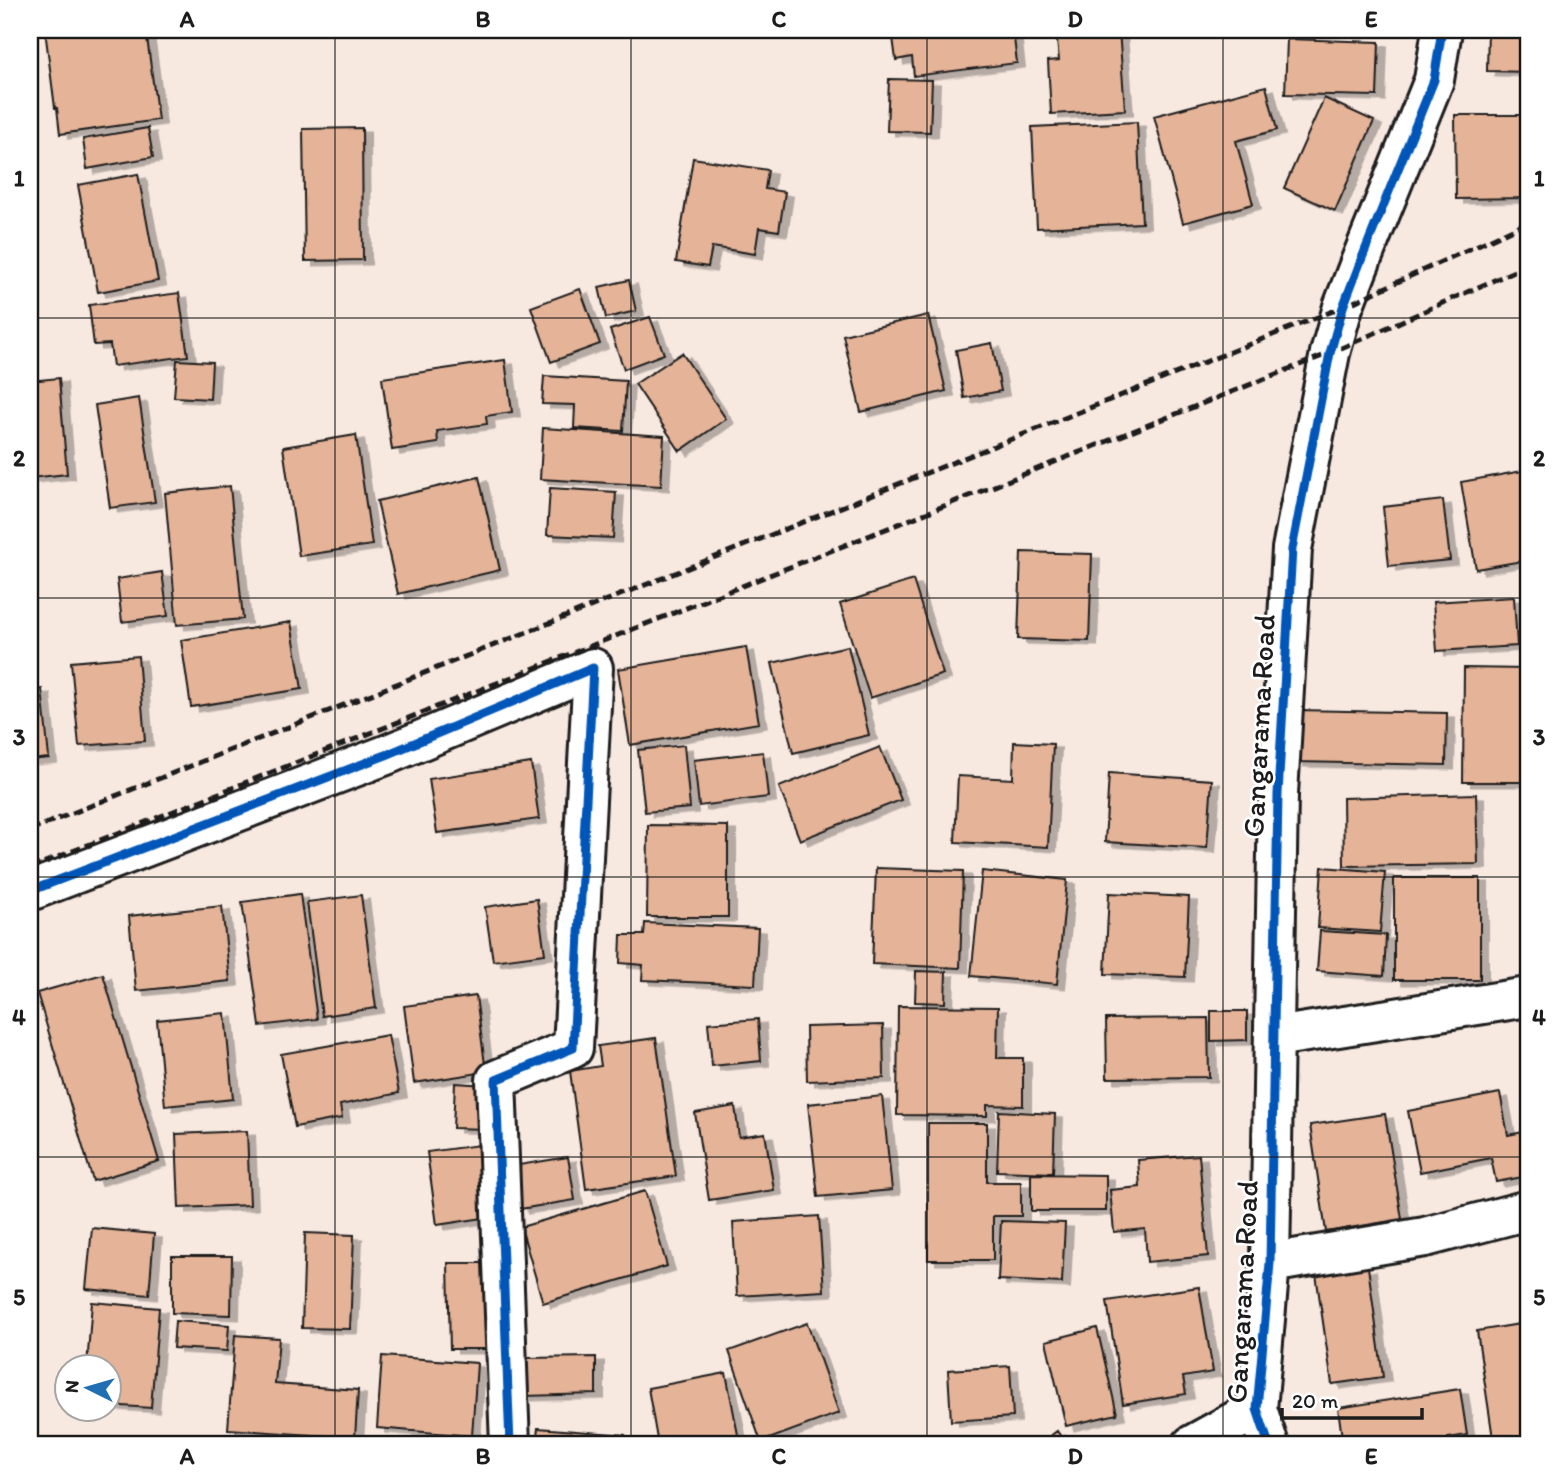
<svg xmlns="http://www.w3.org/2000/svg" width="1558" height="1475" font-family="Itim,sans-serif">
  <defs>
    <filter id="shadow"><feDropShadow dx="8" dy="4.5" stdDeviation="0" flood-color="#0004"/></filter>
  </defs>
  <rect width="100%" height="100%" fill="#f7e8e0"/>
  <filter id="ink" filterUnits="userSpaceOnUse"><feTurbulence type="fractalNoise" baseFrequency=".0143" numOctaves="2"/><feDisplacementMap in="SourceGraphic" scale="14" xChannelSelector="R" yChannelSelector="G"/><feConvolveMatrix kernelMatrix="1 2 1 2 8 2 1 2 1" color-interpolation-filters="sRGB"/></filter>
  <g filter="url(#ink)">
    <path fill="#e5b397" stroke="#1c1c1c" stroke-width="2" filter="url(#shadow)" d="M45,30H146L158,120L60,134L57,108H55Z
      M892,30H1013L1017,63L914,76L912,57L896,60Z
      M1056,30H1119L1125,110L1051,114L1048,61L1059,60Z
      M1488,30H1528V72L1487,71Z
      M1287,39L1379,42L1377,96L1285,94Z
      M889,79L932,80L930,132L887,131Z
      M1266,86L1277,130L1236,141L1253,204L1183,223L1154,116Z
      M1324,98L1374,121L1335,211L1284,188Z
      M1455,115H1528V198L1456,199Z
      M1137,122L1142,223L1037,228L1032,127Z
      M148,128L153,157L87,169L83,139Z
      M362,128L363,260L305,261L303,129Z
      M693,158L768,170L765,189L785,192L779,231L759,228L755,254L712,247L708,267L676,262Z
      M138,174L158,281L98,292L78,185Z
      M629,280L636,311L606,318L599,287Z
      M580,289L600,344L551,362L531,307Z
      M179,293L188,356L113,366L110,344L94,345L89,305Z
      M928,315L946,391L861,412L843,335Z
      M650,317L664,354L624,369L610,330Z
      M992,343L1001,391L964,398L956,350Z
      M682,353L726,419L680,451L635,384Z
      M177,360L212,362L210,399L174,397Z
      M505,360L512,412L486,416L487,424L437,431L438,443L392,450L382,378Z
      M544,376L626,381L623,431L574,428L575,405L542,404Z
      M59,378L67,474L30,478V381Z
      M139,398L155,502L110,508L95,405Z
      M543,428L664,436L661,486L540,479Z
      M356,435L372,545L299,556L283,447Z
      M1528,470V560L1476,569L1461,482Z
      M479,477L500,570L398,594L377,501Z
      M230,486L243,619L177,625L165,493Z
      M550,488L616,492L613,538L547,535Z
      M1443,500L1450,560L1389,566L1383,507Z
      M1021,552L1092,554L1089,641L1018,639Z
      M162,572L168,616L122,622L117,579Z
      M913,580L943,674L870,698L840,604Z
      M1514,597L1517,646L1437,651L1433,602Z
      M291,622L302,689L191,707L181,640Z
      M848,646L869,735L793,753L772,663Z
      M746,647L759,723L630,745L618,669Z
      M138,656L145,741L79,746L71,662Z
      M1464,668L1528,669V782H1463Z
      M42,689L49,758L30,760V690Z
      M1297,710L1447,713L1446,765L1296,762Z
      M1014,742L1053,744L1048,847L955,842L958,776L1013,779Z
      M684,745L690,808L645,812L638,750Z
      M880,747L901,800L800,840L779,787Z
      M763,752L768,797L699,806L694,760Z
      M531,763L539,819L437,833L429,779Z
      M1109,773L1212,780L1207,848L1105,842Z
      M1476,794L1478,864L1344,866L1343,798Z
      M648,825L728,826V917H647Z
      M1322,867L1385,872L1380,932L1318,928Z
      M876,868L963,871L960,968L872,964Z
      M982,871L1067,880L1057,984L971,976Z
      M1394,878H1480V980H1394Z
      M1109,893L1189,897L1185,977L1105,974Z
      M300,894L317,1019L260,1026L242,902Z
      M361,895L376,1008L322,1016L307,902Z
      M537,899L545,954L493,961L485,907Z
      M222,906L230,981L136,991L129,916Z
      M645,923L758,928L755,985L642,980L643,965L620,963L621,935H644Z
      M1320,931L1386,935L1384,976L1317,971Z
      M916,971L946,972L945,1003L915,1002Z
      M103,974L159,1161L93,1181L37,993Z
      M476,996L486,1072L414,1083L404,1006Z
      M898,1006L998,1007L997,1058H1023V1106L987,1105V1116L897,1115Z
      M1211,1011H1247V1040L1211,1041Z
      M225,1013L233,1099L165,1106L157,1020Z
      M1208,1018L1209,1077L1107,1078L1106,1019Z
      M758,1019L761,1061L712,1066L708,1023Z
      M883,1025L884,1078L807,1081L806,1027Z
      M388,1035L399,1093L340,1105L342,1118L295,1127L281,1054Z
      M656,1038L676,1176L586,1189L570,1071L601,1066L598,1046Z
      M455,1083L487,1085L486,1129L453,1128Z
      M1500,1093L1508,1135L1528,1131V1176L1496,1182L1491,1158L1420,1172L1408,1111Z
      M882,1096L892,1190L818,1197L808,1104Z
      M735,1106L739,1137L765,1133L774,1190L709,1200L695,1113Z
      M999,1111L1055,1114L1053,1173L997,1171Z
      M1385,1114L1402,1219L1326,1232L1310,1125Z
      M928,1123H987V1182H1021V1216H993V1260H928Z
      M247,1131L250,1205L179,1208L176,1134Z
      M479,1145L490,1217L437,1225L427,1152Z
      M1199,1155L1208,1256L1147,1262L1145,1229L1114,1232L1110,1190L1140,1187L1138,1160Z
      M568,1157L575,1200L520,1209L513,1166Z
      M1031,1174L1106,1175V1211H1031Z
      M645,1191L667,1266L543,1303L521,1227Z
      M819,1216L824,1291L737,1296L733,1222Z
      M1001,1221L1065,1223L1062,1283L998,1280Z
      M92,1228L154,1234L149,1295L86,1289Z
      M305,1233L354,1235L350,1329L302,1328Z
      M172,1256H232L231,1315L172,1313Z
      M448,1263H484L487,1349H450Z
      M1368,1267L1383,1377L1332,1384L1316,1274Z
      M1199,1287L1213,1372L1183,1377L1186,1394L1123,1404L1107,1301Z
      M92,1302L159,1308L151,1408L108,1405V1366H87Z
      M175,1321L229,1325L227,1351L173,1348Z
      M807,1323L839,1413L761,1442L729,1351Z
      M1520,1324L1525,1357L1528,1356V1441L1494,1445L1477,1331Z
      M1097,1328L1117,1414L1066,1426L1046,1341Z
      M235,1335L279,1338L275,1384L358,1390L355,1438L228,1429Z
      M382,1356L477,1363L472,1436L377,1428Z
      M596,1357V1394L524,1396V1358Z
      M1010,1366L1013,1417L951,1421L948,1370Z
      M726,1373L740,1445H658L648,1388Z
      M1460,1389L1467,1435L1448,1438L1449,1445H1343L1338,1408Z
      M538,1428L625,1435L624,1445H536Z
      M1057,1431L1067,1445H1038Z"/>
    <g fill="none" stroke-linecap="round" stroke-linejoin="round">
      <g stroke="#1c1c1c" stroke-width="44">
        <path id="minor" d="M30,891L386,755L593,668L573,1048L496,1080L510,1445
          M1275,1037L1528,997
          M1270,1263L1425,1237L1528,1210
          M1192,1445L1257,1409
          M1269,1445L1257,1409L1270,1263L1278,794L1292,549L1330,353L1343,307L1358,268L1434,80L1442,30"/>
      </g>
      <use href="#minor" stroke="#fff" stroke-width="38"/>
      <path stroke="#1c1c1c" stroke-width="5" stroke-dasharray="10 5" stroke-linecap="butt" d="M30,830L1343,307L1528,222
        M30,868L1330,353L1528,265"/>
      <g stroke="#fff" stroke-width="13">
        <path id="cycleway" d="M30,891L386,755L593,668L573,1048L496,1080L510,1445
          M1269,1445L1257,1409L1270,1263L1278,794L1292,549L1330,353L1343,307L1358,268L1434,80L1442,30"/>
      </g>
      <use href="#cycleway" stroke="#0057b8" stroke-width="9"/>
    </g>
  </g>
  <path fill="none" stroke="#1c1c1c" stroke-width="2" stroke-opacity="0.55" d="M335,30V1445M631,30V1445M927,30V1445M1223,30V1445M30,318H1528M30,598H1528M30,877H1528M30,1157H1528"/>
  <g text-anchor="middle" stroke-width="5" stroke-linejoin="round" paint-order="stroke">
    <g font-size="30" fill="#1c1c1c" stroke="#fff">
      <text transform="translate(1259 726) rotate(-87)" y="10">Gangarama Road</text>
      <text transform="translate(1242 1292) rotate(-87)" y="10">Gangarama Road</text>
    </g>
  </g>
  <rect width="1558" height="1475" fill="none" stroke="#fff" stroke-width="77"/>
  <g transform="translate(88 1388) rotate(275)"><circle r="33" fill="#ffffff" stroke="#a4a4a4" stroke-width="2"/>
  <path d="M0-5L12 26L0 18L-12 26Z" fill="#1f6fb2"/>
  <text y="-10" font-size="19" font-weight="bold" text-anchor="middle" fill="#1c1c1c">N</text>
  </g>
  <path d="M1282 1408v10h140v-10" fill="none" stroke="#1c1c1c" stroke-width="3.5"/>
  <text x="1292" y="1408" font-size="21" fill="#1c1c1c" stroke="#ffffff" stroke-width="5" paint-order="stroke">20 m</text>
  <rect x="38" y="38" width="1482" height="1398" fill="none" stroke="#1c1c1c" stroke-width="2.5"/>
  <g font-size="23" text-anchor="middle" font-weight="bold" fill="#1c1c1c">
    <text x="187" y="27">A</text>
    <text x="483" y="27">B</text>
    <text x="779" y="27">C</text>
    <text x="1075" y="27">D</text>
    <text x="1371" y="27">E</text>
    <text x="19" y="186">1</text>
    <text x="1539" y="186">1</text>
    <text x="19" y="466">2</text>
    <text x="1539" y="466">2</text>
    <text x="19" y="745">3</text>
    <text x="1539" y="745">3</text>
    <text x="19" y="1025">4</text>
    <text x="1539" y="1025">4</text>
    <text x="19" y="1305">5</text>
    <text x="1539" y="1305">5</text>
    <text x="187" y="1464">A</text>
    <text x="483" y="1464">B</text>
    <text x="779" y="1464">C</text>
    <text x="1075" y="1464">D</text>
    <text x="1371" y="1464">E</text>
  </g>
</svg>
